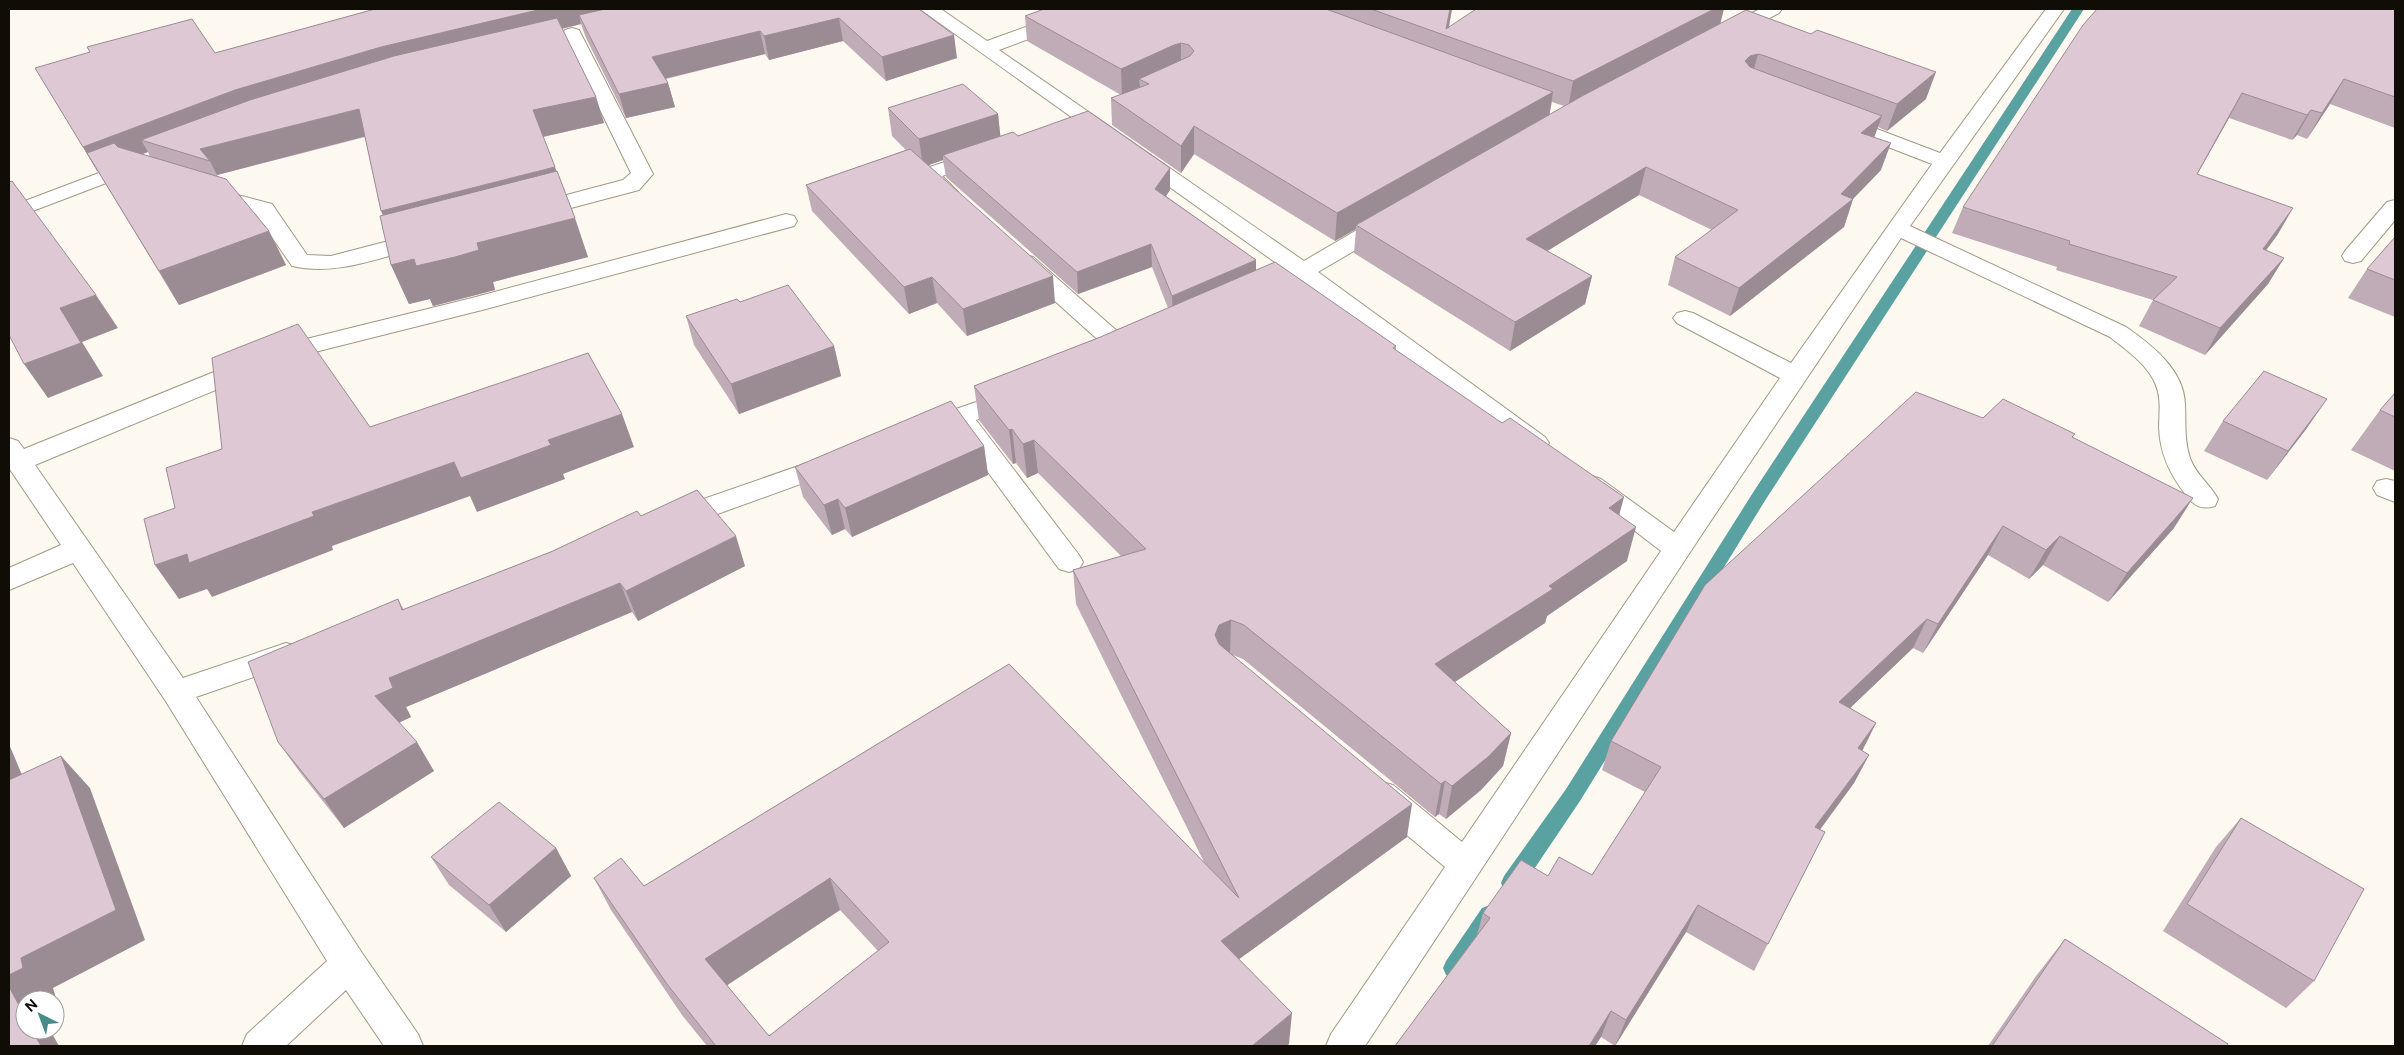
<svg xmlns="http://www.w3.org/2000/svg" width="2404" height="1055" font-family="'Public Sans',sans-serif">
  <rect width="100%" height="100%" fill="#fdf9f0"/>
  <g fill="none" stroke-linecap="round" stroke-linejoin="round">
    <path fill="#5aa2a2" fill-rule="evenodd" d="M2072,9H2084L1766,499L1580,801L1520,890L1512,892L1504,890L1501,883L1504,876L1566,789L1754,491Z
      M1490,905L1498,908L1501,915L1498,922L1462,975L1454,978L1446,975L1443,968L1446,961L1482,908Z"/>
    <g stroke="#a29884" stroke-width="2">
      <path id="minor" d="M920,9H941L987,41L1076,9H1101L1098,13L999,50L1304,261L1379,217L1387,215L1395,217L1398,222L1395,227L1318,272L1545,437L1549,443L1545,449L1536,452L1527,449L1301,280C1286,287 1269,299 1252,295L1248,290L1252,285L1286,270Z
        M1760,9H1782L1779,13L1735,36H1721L1719,32L1721,28Z
        M2046,9H2064L1910,226L2126,327C2152,345 2184,370 2185,404C2186,423 2184,440 2190,458C2196,475 2210,484 2218,499L2215,506C2201,510 2194,506 2186,495C2170,475 2160,454 2159,428C2159,413 2162,398 2155,383C2146,363 2126,350 2110,337L1901,238L1704,531L1365,1046H1326L1331,1034L1445,867L1371,805L1366,795L1371,785L1382,782L1393,785L1462,842L1661,551L1583,491L1579,485L1583,479L1592,476L1601,479L1674,532L1780,378L1677,323L1673,318L1677,313L1685,311L1693,313L1791,363L1932,164L1834,126L1831,122L1834,118L1841,116L1848,118L1940,153Z
        M572,28L579,30L581,34L653,174L639,190L533,218L525,216L522,211L525,206L623,180L631,173L563,34L565,30Z
        M979,151L986,153L989,157L986,161L942,176L958,192L955,197C939,200 925,187 916,174L920,170Z
        M136,159L143,161L146,165L143,169L9,220V207Z
        M211,188L272,204L307,255L331,256L423,232L431,234L434,239L431,244C387,255 338,277 292,266L256,214L203,199L200,194L203,189Z
        M2395,200V220L2361,261L2353,263L2345,261L2342,256L2345,251L2387,202Z
        M786,214L794,216L797,221L794,226L486,309L295,357L35,465L183,678L286,643L297,646L301,654L297,662L196,697L362,953L418,1034L423,1046H384L346,990L286,1046H242L247,1034L327,961L165,700L73,563L9,590V568L61,545L9,468V438L18,441L24,449L278,346L472,298Z
        M1025,255L1033,257L1134,346L1137,351L1134,356L1125,359L1116,356L1017,267L1014,262L1017,257Z
        M1014,389L1023,391L1027,397L1023,403L976,420L1079,555L1083,562L1079,569L1069,572L1059,569L955,427L927,436L918,434L914,428L918,422Z
        M833,454L842,457L846,463L842,469L676,529L666,526L662,519L666,512Z
        M2386,479L2395,481V502L2377,495L2373,488L2377,481Z"/>
    </g>
    <use href="#minor" fill="#fff" fill-rule="evenodd"/>
  </g>
  <path fill="#bfacb6" fill-rule="evenodd" d="M375,9H919L957,58L886,81L843,41L769,60L765,54L666,79L668,83L675,107L626,118L586,38L581,24L562,29L596,97L604,123L543,137L588,257L493,282L495,290L472,296L433,306L430,299L409,304L391,265L383,215L365,137L217,175L269,231L286,265L179,305L35,68L215,53ZM148,152L150,157L142,154Z
    M1044,9H1452L1449,28L1720,24L1926,99L1887,131L1878,127L1874,137L1881,170L1853,199L1844,227L1730,316L1668,285L1675,257L1712,230L1639,195L1547,251L1592,276L1585,304L1510,351L1354,253L1356,229L1335,241L1194,154L1181,173L1112,125L1111,98L1121,95L1027,41L1025,16ZM1552,102L1564,106L1549,115Z
    M2395,9V128L2330,104L2307,139L2297,135L2292,140L2229,118L2197,174L2278,234L2266,250L2284,258L2268,284L2205,355L2139,326L2153,300L2056,270L2057,267L1952,233L1963,207Z
    M888,108L998,114L1000,136H1018L1170,168V190L1166,196L1256,260V270L1396,346V350L1620,515L1627,561L1547,616L1545,623L1455,682L1511,733L1503,766L1481,790L1446,819L1439,814L1435,817L1243,659L1233,655L1407,837L1239,959L1289,1044L1286,1046H707L682,1015L611,910L594,878L644,886L1009,664L1205,864L1076,604L1073,570L1121,556L1038,473L1027,478L1016,463L1013,464L979,420L974,386L1098,338L1168,308L1152,267L1078,294L946,177L943,160L929,165L1055,303L967,336L937,303L909,314L812,211L806,185L906,150L892,136ZM840,910L878,951L769,1036L727,985Z
    M2395,237V317L2348,298L2367,269Z
    M740,302L834,346L841,376L739,414L694,345L686,316Z
    M2395,393V471L2351,450L2380,410Z
    M1983,418L2073,438L2174,528L2108,602L2043,565L2029,579L1988,555L1923,653L1913,648L1850,708L1876,723L1862,751L1869,755L1854,783L1820,830L1825,832L1754,971L1686,932L1615,1046L1601,1037L1595,1046H1395L1477,935L1483,913L1548,876L1592,875L1645,792L1602,770L1611,741Z
    M2223,421L2307,428L2267,480L2204,451Z
    M984,446L988,475L852,537L845,529L832,535L803,497L795,467Z
    M641,516L745,566L638,621L632,612L406,707L411,717L399,723L434,771L344,828L299,771L278,742L398,599L404,610Z
    M2241,818L2314,981L2286,1008L2163,931L2216,847Z
    M556,848L571,876L506,932L449,885L431,857Z
    M2065,939L2227,1046H1988L2036,976Z"/>
  <path fill="#9b8c94" d="M542,9H646L579,15L581,24L391,70L141,140L148,152L97,171L83,147L235,90L381,47Z
    M1450,9H1452L1447,36L1446,29Z
    M1714,9H1724L1719,29L1568,108L1573,81Z
    M839,18L843,41L769,60L764,36Z
    M760,31L765,54L659,80L652,57Z
    M954,35L957,58L886,81L882,57Z
    M1181,43V69L1139,79L1140,87L1122,95L1121,69L1174,45Z
    M1758,54L1751,80L1745,61L1750,56Z
    M1936,72L1926,99L1887,131L1897,104Z
    M2344,79L2330,104L2307,139L2322,113Z
    M668,83L675,107L626,118L619,94Z
    M1553,92L1549,118L1356,225V229L1335,241L1337,213Z
    M2242,93L2229,118L2183,200L2197,174Z
    M596,97L604,123L542,137L533,110Z
    M359,109L370,135L217,175L210,161L200,149Z
    M2311,110L2297,135L2292,140L2307,115Z
    M998,114L1001,141L943,155V160L923,167L919,139Z
    M1882,116L1872,143L1861,133Z
    M1194,126V154L1181,173V146Z
    M1891,143L1881,170L1850,202L1853,199L1844,227L1730,316L1739,288L1841,194Z
    M555,167L564,193L394,238L381,211Z
    M1646,167L1639,195L1521,267L1526,239Z
    M1170,168V190L1156,211L1155,189Z
    M2293,208L2278,234L2247,276L2263,249Z
    M575,218L588,257L493,282L495,290L472,296L433,306L430,299L409,304L391,265Z
    M269,231L286,265L179,305L159,271Z
    M1151,244L1152,267L1078,294L1077,272Z
    M2284,258L2268,284L2205,355L2220,328Z
    M1256,260V282L1173,319L1172,296Z
    M1053,276L1055,303L967,336L963,309Z
    M1592,276L1585,304L1510,351L1515,322Z
    M932,277L937,303L909,314L904,287Z
    M96,295L118,328L82,342L103,376L48,398L24,364L60,308Z
    M834,346L841,376L739,414L731,384Z
    M2327,399L2307,428L2267,480L2288,451Z
    M622,414L634,447L563,474L565,479L477,512L470,496L332,546L333,550L212,597L207,589L179,599L155,565L187,554L312,512L454,462L548,440Z
    M1012,429L1016,463L1013,464L1009,430Z
    M1034,440L1038,473L1027,478L1023,444Z
    M984,446L988,475L852,537L845,508Z
    M1624,497L1615,531L1609,508Z
    M2193,498L2174,528L2108,602L2127,573Z
    M838,499L845,529L832,535L824,505Z
    M2003,526L1988,555L1923,653L1938,624Z
    M1636,527L1627,561L1547,616L1545,623L1430,698L1435,664Z
    M736,536L745,566L638,621L626,591Z
    M2060,536L2043,565L2029,579L2046,550Z
    M620,583L632,612L406,707L411,717L393,725L375,696L389,678Z
    M1927,619L1913,648L1826,731L1839,702Z
    M1231,620L1230,654L1218,659L1215,635L1219,625Z
    M1876,723L1862,751L1858,748Z
    M1511,733L1503,766L1481,790L1446,819L1452,786Z
    M417,742L434,771L344,828L324,799Z
    M9,744L38,813L9,782Z
    M1869,755L1854,783L1801,855L1815,827Z
    M61,756L90,788L145,940L53,988L56,998L52,1000H25V1016L9,987V975L21,958Z
    M1445,781L1439,814L1435,817L1441,784Z
    M1412,804L1407,837L1220,973L1221,941Z
    M556,848L571,876L506,932L489,905Z
    M830,878L840,910L720,990L705,959Z
    M1698,905L1686,932L1615,1046L1626,1020Z
    M1611,1011L1601,1037L1595,1046H1589Z
    M1292,1013L1289,1044L1286,1046H1252Z
    M32,1030H50L59,1046H41Z"/>
  <path fill="#dec8d4" stroke="#9b8c94" fill-rule="evenodd" d="M375,9H542L381,47L235,90L83,147L35,68L90,52L87,47L192,19L215,53Z
    M605,9H919L954,35L882,57L839,18L764,36L760,31L652,57L668,83L619,94L579,15Z
    M1044,9H1326L1553,92L1337,213L1194,126L1181,146L1111,98L1149,84L1139,79L1190,56L1194,51L1189,45L1181,43L1174,45L1121,69L1025,16Z
    M1371,9H1450L1446,29L1476,9H1714L1573,81Z
    M2097,9H2395V97L2344,79L2322,113L2311,110L2307,115L2242,93L2197,174L2293,208L2263,249L2284,258L2220,328L2153,300L2177,277L2069,244L2070,241L1963,207L2083,25Z
    M1746,10L1811,34L1817,30L1936,72L1897,104L1765,56L1758,54L1750,56L1745,61L1750,67L1882,116L1861,133L1891,143L1841,194L1853,199L1739,288L1675,257L1738,210L1646,167L1526,239L1592,276L1515,322L1356,225L1582,96Z
    M557,18L596,97L533,110L555,167L381,211L359,109L200,149L210,161L141,140L250,100L394,56Z
    M963,84L998,114L919,139L888,108Z
    M1088,111L1170,168L1155,189L1256,260L1172,296L1151,244L1077,272L943,155L1013,132L1018,136Z
    M114,143L118,147L226,179L269,231L159,271L87,153Z
    M910,149L1053,276L963,309L932,277L904,287L806,185Z
    M557,171L575,218L477,243L479,250L455,257L416,266L414,259L391,265L380,216Z
    M12,181L96,295L60,308L81,343L24,364L9,335V182Z
    M2395,237V280L2367,269Z
    M1275,262L1396,346L1393,348L1502,423L1510,418L1624,497L1609,508L1636,527L1549,586L1553,589L1435,664L1511,733L1488,757L1452,786L1445,781L1441,784L1244,625L1231,620L1219,625L1215,635L1219,644L1412,804L1221,941L1292,1013L1252,1046H716L667,984L594,878L621,858L644,886L1009,664L1239,898L1073,570L1146,549L1034,440L1023,444L1012,429L1009,430L974,386L1098,338ZM830,878L889,942L769,1036L705,959Z
    M788,285L834,346L731,384L686,316L737,299L740,302Z
    M298,324L370,427L588,353L622,414L548,440L551,445L461,478L454,462L312,512L314,516L189,563L187,554L155,565L144,519L175,508L166,468L222,449L212,358Z
    M2264,371L2327,399L2288,451L2223,421Z
    M1916,392L1983,418L2003,399L2075,434L2072,437L2193,498L2127,573L2060,536L2046,550L2003,526L1938,624L1927,619L1839,702L1876,723L1858,748L1869,755L1815,827L1825,832L1768,944L1698,905L1626,1020L1611,1011L1589,1046H1395L1490,918L1483,913L1521,860L1548,876L1559,857L1592,875L1661,767L1611,741L1705,585Z
    M2395,393V417L2380,410Z
    M951,401L984,446L845,508L838,499L824,505L795,467Z
    M697,490L736,536L626,591L620,583L389,678L393,688L375,696L417,742L324,799L278,742L248,662L398,599L402,610L553,551L637,511L641,516Z
    M61,756L116,910L21,958L23,968L9,975V780Z
    M499,802L556,848L489,905L431,857Z
    M2241,818L2364,889L2314,981L2187,904Z
    M2065,939L2228,1044L2227,1046H1992Z
    M9,987L25,1016V1030H32L41,1046H9Z"/>
  <rect width="2404" height="1055" fill="none" stroke="#100c06" stroke-width="20"/>
  <g transform="translate(40 1015) rotate(318)"><circle r="24" fill="#ffffff" stroke="#9f9e9b"/>
  <path d="M0-4L9 19L0 12L-9 19Z" fill="#468d8a"/>
  <text y="-8" font-size="14" font-weight="bold" text-anchor="middle" fill="#100c06">N</text>
  </g>
</svg>
